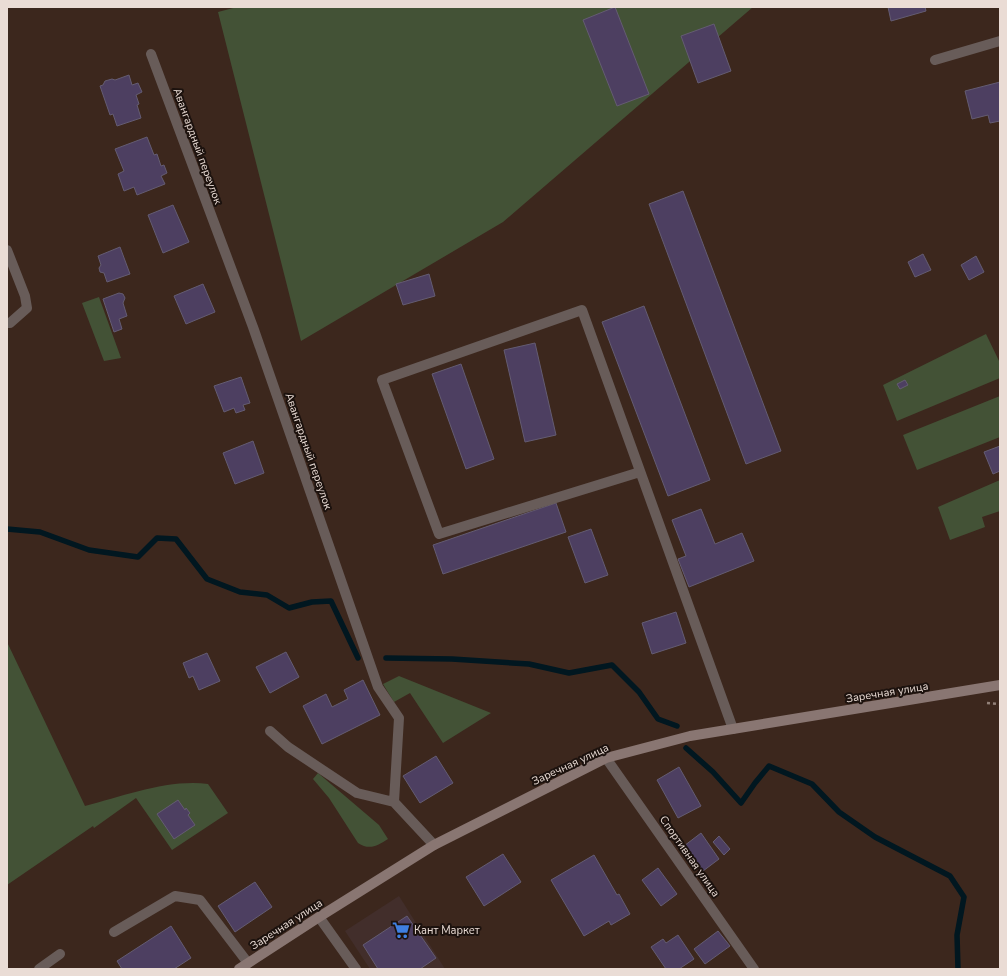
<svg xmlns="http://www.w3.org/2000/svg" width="1007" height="976" font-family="'Nunito Sans',sans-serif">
  <rect width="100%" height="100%" fill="#3c271d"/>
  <path fill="#422e2b" d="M399,896L445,969H370L345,931Z"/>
  <path fill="#435236" d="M237,7H753L503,222L301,341L218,12Z
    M99,297L121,358L104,361L82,303Z
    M986,334L1000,363V378L897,421L883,385Z
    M1000,396V437L917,470L903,435Z
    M1000,480V511L982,517L985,527L950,540L938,507Z
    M7,642L85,806C124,796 168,779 208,784L228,813L172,850L136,798L94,828L93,826L7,885Z
    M399,676L491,713L443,743L410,693L394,702L383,684Z
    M318,773L379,825L388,839C378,845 370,851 358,843L329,798L313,779Z"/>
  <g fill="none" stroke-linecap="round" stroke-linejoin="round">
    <path stroke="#011720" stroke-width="5.5" d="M7,529L40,532L89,550L138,557L157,538L176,539L207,579L240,592L267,595L289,608L312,602L331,601L358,658
      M386,658L452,659L529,664L569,673L612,665L639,692L658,719L677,726
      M686,748L713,772L741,803L755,783L769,766L812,784L839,812L875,837L950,876L964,897L957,935L958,969"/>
  </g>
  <path fill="#4d3f61" stroke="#645c72" d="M615,7L649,94L617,106L583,20Z
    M888,7H925L926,11L891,21Z
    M714,24L731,71L698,83L681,36Z
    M129,75L132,85L138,83L142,92L136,95L139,104L137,105L141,118L117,126L113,114L110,115L100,86L103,85L105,81L112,79L115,80Z
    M1000,82V121L990,123L988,115L972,119L965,91Z
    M147,137L154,155L157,154L161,166L164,165L167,173L161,176L165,184L137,195L134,187L124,191L118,174L124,171L115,149Z
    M683,191L781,451L746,464L649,204Z
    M173,205L189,242L163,253L148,215Z
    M120,247L130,274L107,282L104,273L100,272L99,268L101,265L98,256Z
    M923,254L931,270L915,277L908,262Z
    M976,256L984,272L969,280L961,265Z
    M429,274L435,296L403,305L396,284Z
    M203,284L215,312L186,324L174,296Z
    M119,293L123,294L125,298L123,303L127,316L119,319L122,329L114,332L103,299Z
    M644,306L710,480L668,496L602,322Z
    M535,343L556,435L525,442L504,350Z
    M461,364L494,459L466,469L432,374Z
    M241,377L250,403L243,405L245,410L236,413L234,408L224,412L214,386Z
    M905,380L908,385L900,389L897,384Z
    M253,441L264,473L235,484L223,453Z
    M1000,446V471L993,474L984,452Z
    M556,503L566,532L443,574L433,545Z
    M701,509L715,544L742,533L754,561L689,587L678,559L686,556L672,520Z
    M591,529L608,575L585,583L568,537Z
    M676,612L686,643L652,654L642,623Z
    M286,652L299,677L270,693L256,667Z
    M207,653L220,681L199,690L193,676L189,678L183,663Z
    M363,680L380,715L322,744L303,706L326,694L332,707L348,699L344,690Z
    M436,756L453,783L420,803L403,776Z
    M679,767L701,806L678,818L657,780Z
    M178,800L185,810L186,808L190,813L188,815L195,825L174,839L157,814Z
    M701,833L719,859L703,871L684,846Z
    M719,836L730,849L724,855L713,842Z
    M503,854L521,882L484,906L466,877Z
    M594,855L617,895L619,894L630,914L611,925L609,921L584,936L551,880Z
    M658,868L677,894L661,906L642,880Z
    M255,882L272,907L235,932L218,906Z
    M407,916L436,958L420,969H378L363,945Z
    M171,926L191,958L174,969H122L117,961Z
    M718,931L730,946L705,964L694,949Z
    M678,935L694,959L679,969H666L651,947L663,939L666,943Z"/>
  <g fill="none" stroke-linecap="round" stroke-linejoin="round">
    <path stroke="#928078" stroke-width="2.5" stroke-dasharray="3 3" stroke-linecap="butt" d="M987,703L1000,704"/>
    <path stroke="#685c59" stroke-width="10" d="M151,54L253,327L378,687L399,718L394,802L434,845
      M640,472L439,534L382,380L582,310L733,729
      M270,731L288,747L357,793L394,802
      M114,932L175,896L200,900L248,963
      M39,969L60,954"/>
    <path stroke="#685c59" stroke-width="10" d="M935,60L1000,41
      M7,250L25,296L27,308L10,323H7
      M606,758L754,969
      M319,917L356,969"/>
    <path stroke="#897672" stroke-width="10" d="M239,969L319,917L434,845L606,758L690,736L1000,685"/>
  </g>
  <defs>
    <g id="supermarket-bare" transform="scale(1.38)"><path d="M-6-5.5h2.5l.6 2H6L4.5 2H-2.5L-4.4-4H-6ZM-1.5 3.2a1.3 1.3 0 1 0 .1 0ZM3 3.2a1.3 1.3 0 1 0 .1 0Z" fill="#3f7fe0" stroke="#1c120e" stroke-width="2.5" paint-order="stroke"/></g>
  </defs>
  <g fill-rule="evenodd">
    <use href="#supermarket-bare" x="401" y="930"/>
  </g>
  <g text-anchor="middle" stroke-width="4" stroke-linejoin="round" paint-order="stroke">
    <g font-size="11" fill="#eadcd5" stroke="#1c120e">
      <text transform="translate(198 146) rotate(70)" y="4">Авангардный переулок</text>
      <text transform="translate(309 451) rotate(71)" y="4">Авангардный переулок</text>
      <text transform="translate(887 692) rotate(-9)" y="4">Заречная улица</text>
      <text transform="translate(570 764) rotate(-25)" y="4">Заречная улица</text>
      <text transform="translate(690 856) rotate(55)" y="4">Спортивная улица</text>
      <text transform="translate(286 924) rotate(-33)" y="4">Заречная улица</text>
    </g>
    <g font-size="11" fill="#eadcd5" stroke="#1c120e" text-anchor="start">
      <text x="414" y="934">Кант Маркет</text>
    </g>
  </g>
  <rect width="1007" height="976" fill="none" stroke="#eadcd5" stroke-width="16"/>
</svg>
